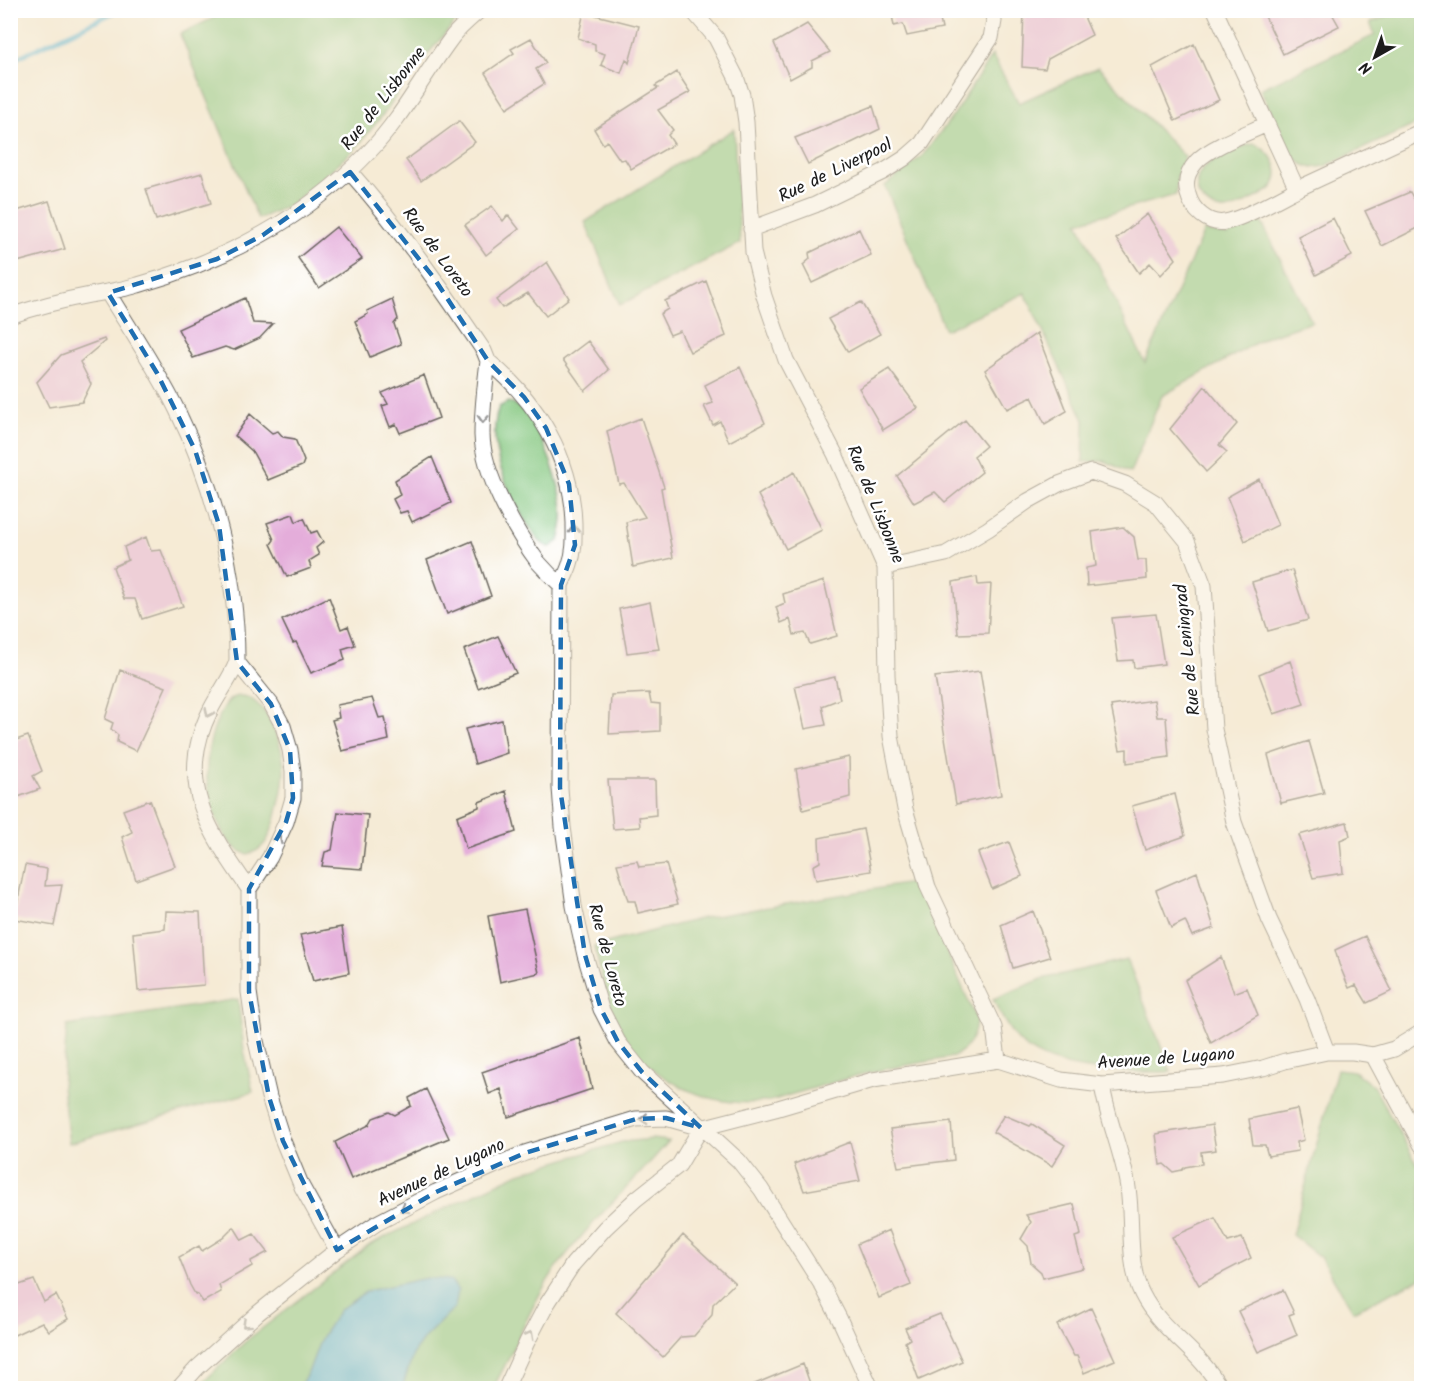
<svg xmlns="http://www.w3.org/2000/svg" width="1432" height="1399" font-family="Kalam,sans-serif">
  <rect width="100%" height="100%" fill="#fff"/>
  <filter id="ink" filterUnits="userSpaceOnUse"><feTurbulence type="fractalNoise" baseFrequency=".0167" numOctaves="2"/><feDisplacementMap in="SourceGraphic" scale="12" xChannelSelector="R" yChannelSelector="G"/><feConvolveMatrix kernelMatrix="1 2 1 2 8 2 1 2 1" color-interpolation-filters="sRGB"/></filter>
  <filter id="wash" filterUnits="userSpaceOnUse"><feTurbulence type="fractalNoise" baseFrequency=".008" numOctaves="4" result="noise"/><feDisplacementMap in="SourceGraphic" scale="24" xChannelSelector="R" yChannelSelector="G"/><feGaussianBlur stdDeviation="1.35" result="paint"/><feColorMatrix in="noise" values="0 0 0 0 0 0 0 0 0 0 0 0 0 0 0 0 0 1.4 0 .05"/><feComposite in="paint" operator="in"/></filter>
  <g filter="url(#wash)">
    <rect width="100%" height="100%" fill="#f5ebd6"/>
    <path fill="#85c780" stroke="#50724e" stroke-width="1.5" d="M230,10H465V11L413,71L386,111L356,148L292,204L258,219L180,34Z
      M1400,11H1421V122L1325,166L1312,168L1302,164L1292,155L1260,89L1375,35L1370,23Z
      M992,55L1019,103L1098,67L1185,157L1177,177L1176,195L1078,222L1145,363L1204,231L1227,235L1261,221L1312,322L1266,337L1162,396L1130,473L1105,461L1083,462L1084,420L1025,293L945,330L885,186L923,155L953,116Z
      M734,129L740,243L620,305L585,222Z
      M1255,144C1269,150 1283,168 1274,185C1269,193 1235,209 1226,210C1223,211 1220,210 1217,209C1210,208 1206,204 1202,199C1198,196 1198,192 1197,187C1193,163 1237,146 1255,144Z
      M508,402C537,408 560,482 563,508C564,519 562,530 559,541L550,547C540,545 536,536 530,528C509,496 485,446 499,407Z
      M244,696C269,703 285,750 284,774C283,791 279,805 275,820C270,836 265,851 247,854C221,847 209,803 207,779C206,758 210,733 220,715C223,708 227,700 234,697C237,696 241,696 244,696Z
      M916,882L976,1018C976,1036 968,1049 953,1057C922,1063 889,1067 859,1075C837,1081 815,1088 793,1094C783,1097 772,1102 762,1102C707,1108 646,1079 620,1028C607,1002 601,974 594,946L703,918Z
      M1127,959L1171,1072C1128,1072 1058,1075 1023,1045C1009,1033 1001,1015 993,999L1042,979Z
      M238,999L244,1050L253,1092L69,1143L62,1086L67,1026Z
      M1337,1069L1354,1071L1374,1087L1421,1171V1278L1353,1311L1321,1258L1292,1235Z
      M652,1139L669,1141C630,1187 584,1227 550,1277C527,1312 514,1352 493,1388H197L247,1340L371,1244L519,1173L622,1142Z"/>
    <path fill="#57b4d5" stroke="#3a6878" stroke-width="1.5" d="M426,1278L451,1280L458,1291L455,1307L425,1337L414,1352L402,1388H298L308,1373L321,1338L339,1310L367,1291Z"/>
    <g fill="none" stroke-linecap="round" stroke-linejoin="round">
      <path stroke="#57b4d5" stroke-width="5" d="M10,61L119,10"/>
    </g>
    <g id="blocks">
      <path fill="#e4adda" d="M891,10H938L942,29L907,36L903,24L894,26Z
        M1024,10H1081L1092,35L1048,59L1045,69L1022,67Z
        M1262,10H1330L1339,26L1283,54Z
        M584,12L639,26L629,63L626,59L621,73L601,65L605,54L595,51V44L578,38Z
        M807,24L830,52L812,61V67L790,79L774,43Z
        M531,38L546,63L536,69L544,84L507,108L485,73L514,53L511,49Z
        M1194,44L1219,100L1175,121L1152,67Z
        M677,72L690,92L658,110L673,130L668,135L674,144L631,169L625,159L620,160L607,141L603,144L594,129L658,88L655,86Z
        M873,106L880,129L808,164L795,138Z
        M459,121L475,142L421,181L406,160Z
        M202,173L211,203L156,220L146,189Z
        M1410,192L1422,215V226L1382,246L1365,211Z
        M49,201L65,249L17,262L10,239V213Z
        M492,206L503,221L508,215L519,229L486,255L465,225Z
        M1147,214L1176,259L1161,275L1150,263L1139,273L1116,239Z
        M1333,218L1352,256L1316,275L1298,236Z
        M336,227L362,259L319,288L298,258Z
        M859,229L871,255L812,283L803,265L810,259L809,253Z
        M547,262L569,298L546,316L528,293L502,308L496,300Z
        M706,281L726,336L690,352L680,331L670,335L660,314L668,309L665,301Z
        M245,298L253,323L273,324L260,338L234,350L225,347L193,358L178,329Z
        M392,299L398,319L394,324L401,344L370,357L355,321L368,314L367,311Z
        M861,302L880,334L848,352L828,319Z
        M1037,333L1067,411L1045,424L1032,397L1007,409L985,370Z
        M104,339L105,341L80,362L91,384L82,402L49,407L37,382L61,355Z
        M588,341L609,370L585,391L563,360Z
        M740,367L765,423L729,442L720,421L713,425L704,406L713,403L705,385Z
        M889,369L918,408L883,430L859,388Z
        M424,375L439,418L400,433L396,424L390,427L382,406L388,404L382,393Z
        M1205,386L1237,424L1219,445L1227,452L1206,472L1170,429Z
        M250,414L272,433L278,431L283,437L295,439L304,461L302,466L268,480L252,451L235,436Z
        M641,418L664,487L661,488L673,558L633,567L626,522L645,517L624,483L619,484L607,431Z
        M965,420L986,446L974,456L982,472L945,502L935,492L914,503L897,476Z
        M432,457L451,503L412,522L407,511L400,513L393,499L400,495L395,480Z
        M794,472L822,530L786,549L758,495Z
        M1259,479L1278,525L1245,541L1227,497Z
        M293,514L296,522L304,518L311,533L317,531L323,542L316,548L319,555L309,561L311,568L287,577L271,544L274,540L267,523Z
        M1123,527L1134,537L1138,560H1146L1147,579L1087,586L1086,568L1096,566L1092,532Z
        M146,537L151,551L161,550L183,606L142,619L135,599H124L113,567L128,560L124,547Z
        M472,541L491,596L447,614L427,560Z
        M1292,570L1308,620L1268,631L1252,582Z
        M977,577L978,585L991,584L988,633L958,634L953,582Z
        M824,581L837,636L810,644L805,633L794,635L790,619L781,623L776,607L785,603L783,594Z
        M329,597L341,629L348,626L355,645L342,649L345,660L311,673L296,642L293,643L282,620Z
        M650,602L659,649L627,653L619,609Z
        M1156,614L1164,664L1134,668L1133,660L1118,661L1112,618Z
        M498,636L516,673L478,688L464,650Z
        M1290,661L1304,704L1274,714L1259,674Z
        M120,670L166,687L136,751L117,742L118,735L111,729L113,723L105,719Z
        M980,671L1001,795L956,804L935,677Z
        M835,677L840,699L822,706L826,725L805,729L795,686Z
        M649,693L651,703L660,704V731L609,734L611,695Z
        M372,698L379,718L385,717L389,740L342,751L332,720L339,718L337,705Z
        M1154,700L1157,717H1166L1169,757L1127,763V749L1120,750L1111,706Z
        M502,720L507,753L475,764L465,729Z
        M28,736L42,771L33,776L40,789L18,797L10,776V742Z
        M1309,741L1324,793L1281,803L1268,755Z
        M849,757L850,797L803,810L796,769Z
        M608,780H655L656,815L639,817L640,827L613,829Z
        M506,791L516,832L466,849L457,816L479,807V802Z
        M1175,794L1185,836L1145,850L1132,806Z
        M150,800L175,866L136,880L122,837L132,832L123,810Z
        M338,812L368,815L362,869L322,866L325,852L332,850Z
        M1347,822L1350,836L1340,840L1343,873L1313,878L1299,835Z
        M863,829L871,871L816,880L813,866L820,862L819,838Z
        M1009,842L1022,876L992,889L978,853Z
        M637,861L639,867L666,864L678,904L638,913L635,901H628L617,864Z
        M25,865L47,869L45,886L62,885L54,926L14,919Z
        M1197,872L1214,928L1192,936L1185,921L1171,928L1156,890Z
        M525,909L539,973L500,982L488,916Z
        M166,911L200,912L204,985L138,991L133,933L165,929Z
        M1033,911L1050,957L1013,968L1001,925Z
        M342,927L349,973L313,981L300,935Z
        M1365,936L1392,991L1367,1003L1356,985L1349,988L1339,964L1335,950Z
        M1221,957L1234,993L1247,988L1258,1015L1211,1043L1185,980Z
        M580,1038L592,1089L508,1117L501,1089L489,1094L482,1072Z
        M426,1089L449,1138L351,1179L335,1142L369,1125L373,1118L389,1112L395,1115L411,1106L409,1098Z
        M1297,1109L1304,1140L1297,1142L1298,1151L1268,1156L1265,1145H1253L1249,1119Z
        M1004,1115L1030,1126L1032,1124L1065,1145L1052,1166L993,1132Z
        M951,1122L954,1160L898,1167L890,1129Z
        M1212,1125L1216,1150L1201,1152L1202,1164L1185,1167L1182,1170L1173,1172L1164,1164L1160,1165L1156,1134Z
        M850,1142L860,1181L804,1191L794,1164Z
        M1074,1204L1081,1235L1075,1237L1083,1268L1043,1278L1041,1272L1031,1263L1028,1246L1021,1239L1031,1222L1026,1215Z
        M1215,1218L1228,1242L1242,1238L1251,1258L1199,1285L1172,1237Z
        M234,1227L242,1240L254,1234L268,1252L251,1261L252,1266L219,1285L221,1292L203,1302L198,1295L195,1294L190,1285L179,1257L199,1246L202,1251L223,1238Z
        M889,1230L911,1285L879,1298L857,1244Z
        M683,1235L735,1283L713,1304L712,1315L694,1336L681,1337L663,1357L616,1313Z
        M34,1280L44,1302L56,1295L68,1319L49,1331L42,1322L10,1337V1288Z
        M1283,1290L1294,1313L1289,1315L1297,1335L1258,1352L1238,1311Z
        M1091,1308L1115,1360L1084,1373L1077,1356H1074L1057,1325Z
        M940,1314L962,1361L919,1380L905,1342L910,1339L905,1328Z
        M803,1364L812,1389H745V1388Z"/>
    </g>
  </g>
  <g filter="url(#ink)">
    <use href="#blocks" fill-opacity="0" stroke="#68645d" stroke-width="1.5"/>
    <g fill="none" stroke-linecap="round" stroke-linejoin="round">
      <g stroke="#68645d" stroke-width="17">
        <path id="street" d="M692,10L716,38L736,77L742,95L746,122L753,252L764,296L786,360L835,454L885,567L887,675L891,736L905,809L928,887L994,1027L998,1060
          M1215,10L1267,124
          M1267,124L1297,189C1280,198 1243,219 1225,222C1208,225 1192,210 1188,194C1184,181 1188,171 1197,161C1210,147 1248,133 1267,124Z
          M350,172C399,227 442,289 484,351L488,361C485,385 482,410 482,435C483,474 515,531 538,562C545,570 553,578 561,585
          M1297,189L1422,131
          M751,229L815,205L883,172L905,158L922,143L991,38L994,21L992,10
          M108,293C131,331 157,369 177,410C214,486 237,574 237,659C237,669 215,699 210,711C175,783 208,830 249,889
          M10,316C36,307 63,300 90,295C106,292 122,290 138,285C224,261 306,218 368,153C402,118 424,74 453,36C461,26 471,18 480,10
          M488,361C537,401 572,458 574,523C574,537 575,550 570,564C568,571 564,578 561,585L560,788L563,827L574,906L585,955L601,1009L618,1042L642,1072L739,1161L761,1189L823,1287L840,1320L871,1388
          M885,567L946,554L988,529L1028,501L1059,484L1091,472L1125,484L1156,503L1187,541L1204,586L1214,729L1234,822L1269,919L1307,999L1327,1052
          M237,662L271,704L283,726L290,750L293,771V798L286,822L270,857L249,889V992L256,1041L269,1097L283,1141L302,1187L337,1250
          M1373,1055L1422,1146
          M1102,1085C1107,1118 1121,1149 1127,1182C1134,1217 1126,1263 1142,1294C1161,1332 1201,1351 1220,1388
          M179,1388L197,1368L258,1313L337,1250L377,1223L436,1192L494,1166L525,1153L636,1119L666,1118L701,1128L775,1109L873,1080L998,1060L1061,1080L1102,1085L1223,1076L1263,1068L1285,1061L1327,1052H1353L1373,1055L1394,1049L1422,1032
          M506,1388L527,1342L547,1304L573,1264L605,1228L636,1199L679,1165L701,1128"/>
      </g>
      <use href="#street" stroke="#fff" stroke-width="15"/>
    </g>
    <defs><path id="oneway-chevron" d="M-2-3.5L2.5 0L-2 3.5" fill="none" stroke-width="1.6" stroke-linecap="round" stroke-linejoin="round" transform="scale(1.5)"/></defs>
    <g stroke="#999">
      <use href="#oneway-chevron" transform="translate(483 419) rotate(92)"/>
      <use href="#oneway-chevron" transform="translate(574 529) rotate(-92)"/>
      <use href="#oneway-chevron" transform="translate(209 713) rotate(115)"/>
      <use href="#oneway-chevron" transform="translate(278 839) rotate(-65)"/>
      <use href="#oneway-chevron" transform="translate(644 1119) rotate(177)"/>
      <use href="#oneway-chevron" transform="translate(404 1209) rotate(151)"/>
      <use href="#oneway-chevron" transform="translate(246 1324) rotate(138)"/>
      <use href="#oneway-chevron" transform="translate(530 1335) rotate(-62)"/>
    </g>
  </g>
  <path d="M0 0H1432V1399H0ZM350,172L434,278L488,361L524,397L546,428L569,484L575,545L561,585L560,788L585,955L601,1009L618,1042L642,1072L701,1128L666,1118L636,1119L525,1153L436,1192L337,1250L283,1141L269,1097L249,992V889L286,822L293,798L290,750L271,704L237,662L219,525L195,450L157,373L108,293L217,259L263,235Z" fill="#f5ebd6" fill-opacity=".55" fill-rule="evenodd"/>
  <path fill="none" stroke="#1f6fb2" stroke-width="4.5" stroke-dasharray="12 8" stroke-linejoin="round" d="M350,172L434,278L488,361L524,397L546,428L569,484L575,545L561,585L560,788L585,955L601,1009L618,1042L642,1072L701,1128L666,1118L636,1119L525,1153L436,1192L337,1250L283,1141L269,1097L249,992V889L286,822L293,798L290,750L271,704L237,662L219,525L195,450L157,373L108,293L217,259L263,235Z"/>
  <g text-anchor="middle" stroke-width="5" stroke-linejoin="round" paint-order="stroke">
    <g font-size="18" fill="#1c1c1c" stroke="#fff">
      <text transform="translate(383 98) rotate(-52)" y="6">Rue de Lisbonne</text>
      <text transform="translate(835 170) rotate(-26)" y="6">Rue de Liverpool</text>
      <text transform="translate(438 252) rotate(54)" y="6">Rue de Loreto</text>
      <text transform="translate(876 504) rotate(68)" y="6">Rue de Lisbonne</text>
      <text transform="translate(1187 650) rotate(-96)" y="6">Rue de Leningrad</text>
      <text transform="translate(608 955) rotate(75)" y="6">Rue de Loreto</text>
      <text transform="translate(1166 1058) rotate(-4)" y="6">Avenue de Lugano</text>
      <text transform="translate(441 1172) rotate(-25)" y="6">Avenue de Lugano</text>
    </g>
  </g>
  <rect width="1432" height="1399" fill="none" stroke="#fff" stroke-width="36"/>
  <g transform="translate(1375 57) rotate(220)" stroke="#ffffff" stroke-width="4.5" paint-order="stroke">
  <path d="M0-4.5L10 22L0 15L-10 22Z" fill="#1c1c1c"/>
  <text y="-9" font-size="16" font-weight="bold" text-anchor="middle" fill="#1c1c1c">N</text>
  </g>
</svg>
